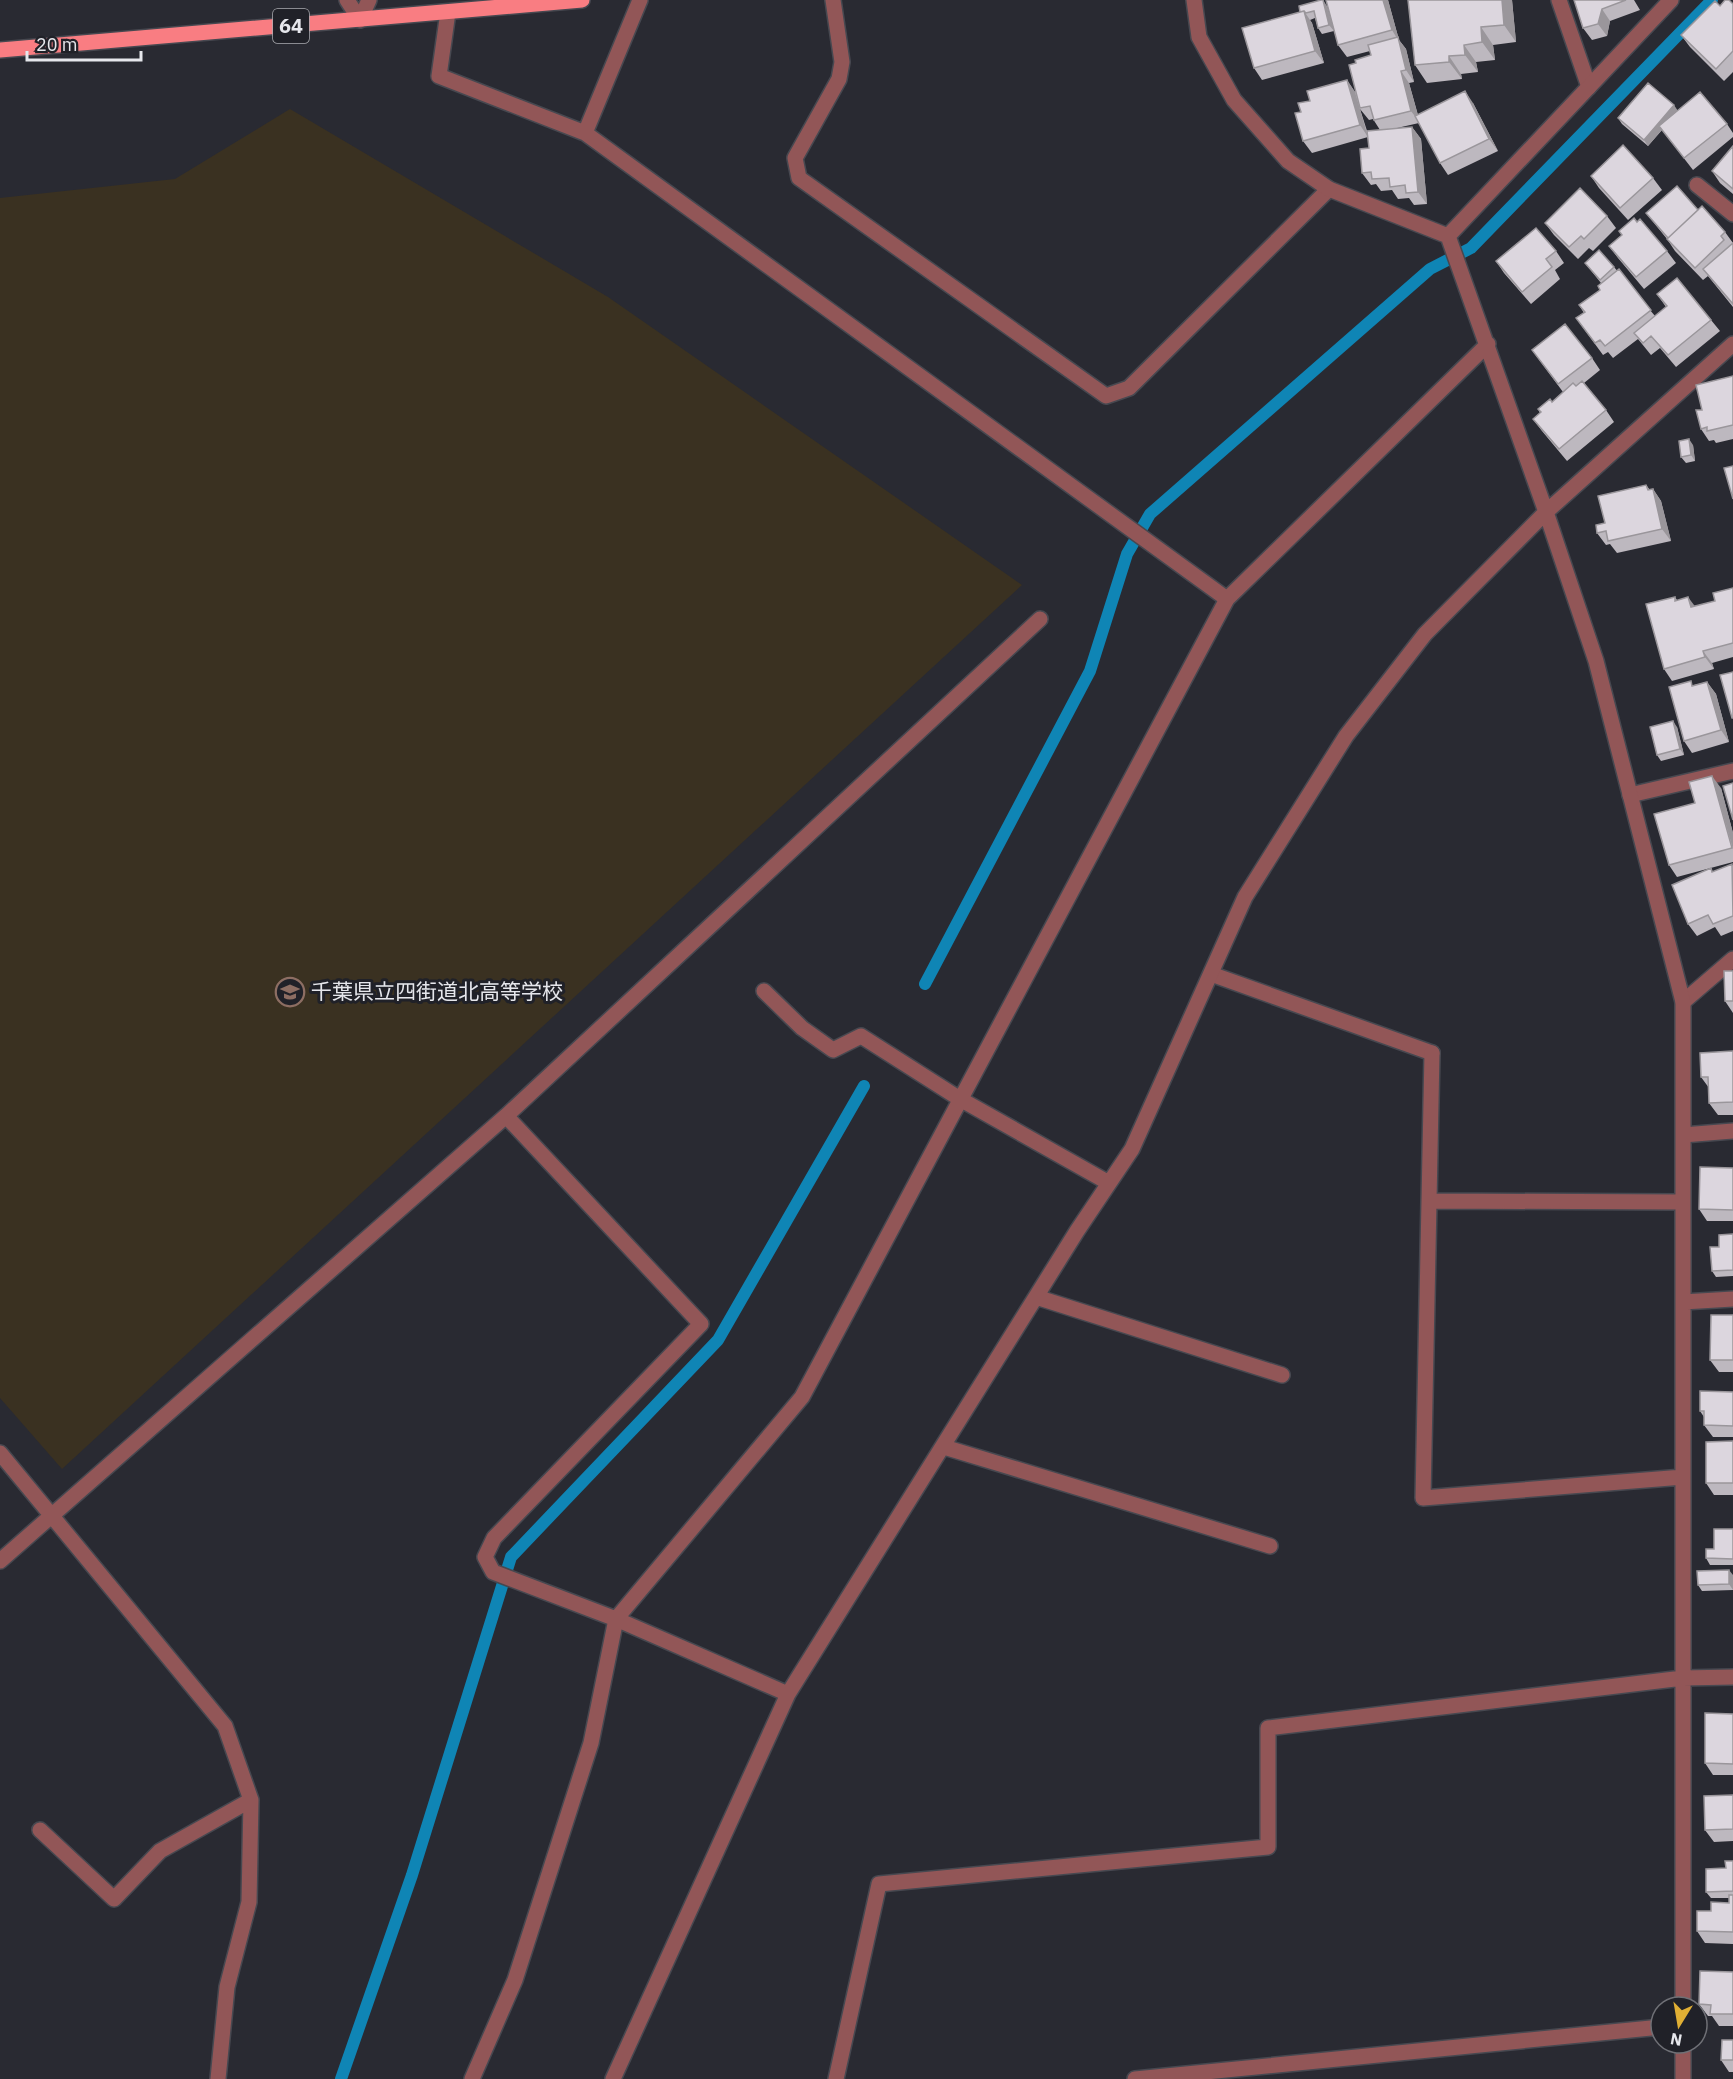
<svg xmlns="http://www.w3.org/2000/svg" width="1733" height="2079" font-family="'IBM Plex Sans','Noto Sans JP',sans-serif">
  <rect width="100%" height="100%" fill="#292a32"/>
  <path fill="#3a3121" d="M290,109L608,297L1022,585L62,1469L0,1398V198L175,179Z"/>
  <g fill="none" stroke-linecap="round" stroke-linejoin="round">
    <path stroke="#0f85b5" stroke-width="12" d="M925,984L1090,671L1127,554L1150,514L1430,269L1471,248L1712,0
      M341,2079L412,1875L511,1557L718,1340L864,1086"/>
    <g stroke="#474850" stroke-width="18">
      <path id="service" d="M833,0L842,62L839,79L795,158L799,178L1106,396L1129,388L1329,189
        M1559,0L1589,87
        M1697,185L1733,214
        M1630,795L1733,771
        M1211,974L1432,1053
        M1683,1002L1733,959"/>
    </g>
    <g stroke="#474850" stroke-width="18">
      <path id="minor" d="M347,0L360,20
        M1194,0L1199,37L1234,100L1288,161L1329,189L1448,236L1546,512L1596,661L1683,1002V2007
        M448,12L439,76L585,133L1227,599
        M360,20L369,0
        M585,133L640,0
        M1448,236L1671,0
        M764,991L802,1028L833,1050L861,1036L960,1099L1109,1183
        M1432,1053L1423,1498L1683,1477
        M506,1116L701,1324L494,1538L485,1557L493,1572L616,1619L788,1694
        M1683,1135L1733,1131
        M1430,1201L1683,1202
        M1036,1297L1282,1375
        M1683,1302L1733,1299
        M944,1447L1270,1546
        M0,1453L225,1726L251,1800L249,1902L227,1987L218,2079
        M0,1561L506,1116L1040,619
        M40,1830L114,1899L160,1851L251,1800
        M472,2079L515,1980L591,1743L616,1619L802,1397L1227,599L1488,344
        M613,2079L788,1694L1077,1231L1132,1149L1245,897L1346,736L1425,634L1546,512L1733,344
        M836,2079L879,1884L1268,1847V1728L1683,1678L1733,1677
        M1135,2079L1661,2027
        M1683,2079V2043"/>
    </g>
    <g stroke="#474850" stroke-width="18">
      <path id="primary" d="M0,50L582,0"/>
    </g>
    <use href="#service" stroke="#925657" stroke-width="15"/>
    <use href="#minor" stroke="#925657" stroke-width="15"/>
    <use href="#primary" stroke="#f97d82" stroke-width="15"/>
  </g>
  <path fill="#bdb8bf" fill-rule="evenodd" d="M1388,0L1399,40L1406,49L1414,82L1409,83L1418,115L1473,103L1498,151L1448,175L1440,163L1419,123L1397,128L1412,127L1421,139L1427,204L1414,205L1409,198L1398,199L1392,190L1381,191L1376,184L1371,185L1362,173L1369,148L1368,137L1312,153L1303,141L1301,112L1310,101L1347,80L1355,92L1356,63L1371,55L1370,51L1347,57L1338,45ZM1360,109L1369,120L1373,119L1380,130L1368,134Z
    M1512,0L1516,42L1493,45L1495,60L1476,62L1478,72L1461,74L1462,79L1427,83L1415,65Z
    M1574,0H1634L1640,10L1610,21L1607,36L1592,40L1583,28Z
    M1733,4V72L1724,81L1690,47L1681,35Z
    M1327,6L1334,31L1322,34L1318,28L1315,18L1310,20L1312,23L1324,63L1262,80L1254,68L1242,28Z
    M1678,111L1727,124L1733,133V137L1693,170L1662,130L1648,146L1622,124L1618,118Z
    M1733,146V194L1720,183L1712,171Z
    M1591,176L1653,178L1662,190L1628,220L1599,188Z
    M1698,210L1725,232L1733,243V307L1708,276L1703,280L1675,251L1667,239L1646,213Z
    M1607,216L1616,228L1593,251L1589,248L1578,259L1554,235L1545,223Z
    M1637,222L1667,251L1676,263L1644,289L1618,258L1609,246Z
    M1556,251L1564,263L1555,270L1560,279L1531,304L1504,273L1496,261Z
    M1585,263L1614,267L1655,316L1666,307L1657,294L1711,320L1720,331L1676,367L1660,348L1651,355L1638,339L1613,358L1608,352L1603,355L1576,318L1584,313L1579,305L1600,290L1601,283Z
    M1532,350L1592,358L1600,370L1584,383L1606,410L1614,422L1567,461L1542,431L1533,419L1540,413L1538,409L1552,402L1563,392Z
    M1733,376V439L1716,443L1714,440L1709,441L1701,429L1702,410Z
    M1693,445L1695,461L1686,463L1681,457Z
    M1646,485L1650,490L1653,489L1661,501L1671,541L1617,553L1610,544L1606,545L1597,533L1605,523Z
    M1733,588V657L1712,663L1714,669L1672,681L1664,669L1675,597L1677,600L1695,606L1715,601Z
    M1707,682L1716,694L1729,742L1692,753L1684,741L1694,685Z
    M1677,727L1684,755L1661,761L1657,755Z
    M1721,788L1733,833V862L1677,877L1669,865L1695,803Z
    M1733,865V931L1721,936L1715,927L1697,936L1688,924L1711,868L1713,872Z
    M1733,971V1013L1725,1001Z
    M1733,1051V1115H1718L1709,1103V1088L1701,1077Z
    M1733,1168V1221H1707L1699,1209Z
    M1733,1234V1276L1716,1277L1712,1271L1719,1247Z
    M1733,1315V1372H1719L1710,1360Z
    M1733,1392V1437H1713L1704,1425V1417L1700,1411Z
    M1733,1441V1495H1714L1706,1483Z
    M1733,1529V1565H1710L1706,1558Z
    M1733,1575V1590L1702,1591L1698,1585Z
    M1733,1714V1775H1713L1705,1763Z
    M1733,1795V1841L1714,1842L1705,1830Z
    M1733,1861V1944L1705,1943L1697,1931L1711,1911L1729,1903V1898H1711L1706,1892L1726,1868Z
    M1733,1972V2026H1719L1712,2016H1708L1699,2004Z
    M1733,2040V2072H1729L1721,2060Z"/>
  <path fill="#9a969b" d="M1323,0L1327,6L1334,31L1329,25Z
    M1383,0H1388L1399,40L1406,49L1414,82L1406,70L1398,40L1392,30Z
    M1502,0H1512L1516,42L1504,25Z
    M1602,9L1610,21L1607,36L1598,24Z
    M1304,11L1312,23L1324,63L1315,51Z
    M1481,27L1493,45L1495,60L1482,42Z
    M1464,45L1476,62L1478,72L1465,55Z
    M1449,56L1461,74L1462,79L1449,62Z
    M1401,71L1409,83L1420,123L1411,111Z
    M1347,80L1355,92L1368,137L1360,125Z
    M1465,91L1473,103L1498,151L1489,139Z
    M1674,105L1678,111L1648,146L1644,140Z
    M1412,127L1421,139L1427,204L1418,192Z
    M1689,439L1693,445L1695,461L1691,455Z
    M1646,485L1654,496L1653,489L1661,501L1671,541L1662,529L1648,490Z
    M1688,597L1697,609L1691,607Z
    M1703,651L1712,663L1714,669L1705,657Z
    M1707,682L1716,694L1729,742L1721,730Z
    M1673,721L1677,727L1684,755L1680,749Z
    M1712,776L1721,788L1733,833V849Z
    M1729,1570L1733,1575V1590L1729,1584Z"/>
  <path fill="#dcd6de" stroke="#9a969b" stroke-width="1.5" d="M1321,0H1323L1329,25L1318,28L1314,11L1306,13L1304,11L1300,12L1299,6Z
    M1326,0H1383L1392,30L1338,45Z
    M1408,0H1502L1504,25L1481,27L1482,42L1464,45L1465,55L1449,56V62L1415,65Z
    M1574,0H1626L1602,9L1598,24L1583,28Z
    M1725,0H1729L1733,4V51L1716,69L1681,35L1715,1L1720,6Z
    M1304,11L1315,51L1254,68L1242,28Z
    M1398,37L1406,70L1401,71L1411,111L1374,120L1370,106L1360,108L1349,65L1356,63L1355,60L1371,55L1368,45Z
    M1347,80L1360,125L1303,141L1295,113L1301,112L1298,103L1310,101L1307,91Z
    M1648,83L1674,105L1644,140L1618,118Z
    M1465,91L1489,139L1440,163L1415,116Z
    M1700,92L1727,124L1684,158L1659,126Z
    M1412,127L1418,192L1406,193L1405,185L1390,187L1389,178L1372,179L1371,172L1362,173L1360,149L1369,148L1367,131Z
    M1623,145L1653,178L1620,208L1591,176Z
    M1733,146V189L1712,171Z
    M1677,186L1698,210L1668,238L1646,213Z
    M1580,188L1607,216L1584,239L1581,236L1569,247L1545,223Z
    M1702,206L1725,232L1721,236L1724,240L1695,268L1667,239Z
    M1634,218L1637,222L1640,219L1667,251L1636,277L1609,246L1622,235L1619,231Z
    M1536,228L1556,251L1546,259L1552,267L1522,292L1496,261Z
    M1733,243V304L1703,269Z
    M1599,250L1614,267L1600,280L1585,263Z
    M1619,269L1651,310L1605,346L1600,340L1595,343L1576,318L1585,312L1579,305L1600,290L1598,286Z
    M1677,278L1711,320L1668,355L1651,336L1643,343L1634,333L1667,306L1657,294Z
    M1565,324L1592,358L1558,384L1532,350Z
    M1733,376V425L1707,431V427L1701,429L1696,410H1702L1696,385Z
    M1582,381L1606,410L1559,449L1533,419L1541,412L1538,409L1550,399L1552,402L1573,383L1576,386Z
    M1689,439L1691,455L1681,457L1679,441Z
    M1733,466V499L1724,468Z
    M1646,485L1648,490L1653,489L1662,529L1608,541L1606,531L1597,533L1596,525L1605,523L1598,496Z
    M1733,588V643L1703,651L1705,657L1664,669L1646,604L1675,597V601L1688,597L1691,607L1715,601L1713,593Z
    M1733,672V718H1732L1720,675Z
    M1691,681L1692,686L1707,682L1721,730L1684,741L1669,687Z
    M1673,721L1680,749L1657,755L1650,727Z
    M1712,776L1732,848L1669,865L1654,814L1695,803L1689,782Z
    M1733,783V820L1723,786Z
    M1732,864L1733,916L1713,924L1708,915L1688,924L1672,885L1711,868L1712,872Z
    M1724,971H1733V1001H1725Z
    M1733,1051V1102L1709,1103L1708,1077H1701L1700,1053Z
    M1700,1167L1733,1168V1210L1699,1209Z
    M1733,1234V1270L1712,1271L1710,1247H1719V1235Z
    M1711,1315H1733V1360H1710Z
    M1700,1391L1733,1392V1426L1704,1425V1411H1700Z
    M1733,1441V1483H1706V1442Z
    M1714,1529H1733V1559L1706,1558V1549H1714Z
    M1729,1570V1584L1698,1585L1697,1571Z
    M1705,1713L1733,1714V1764L1705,1763Z
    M1733,1795V1829L1705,1830L1704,1796Z
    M1725,1861H1733V1891L1706,1892V1869L1726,1868Z
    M1729,1895H1733V1932L1697,1931V1911H1711V1902L1729,1903Z
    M1700,1971L1733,1972V2014H1710L1711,2005L1699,2004Z
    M1722,2040H1733V2060H1721Z"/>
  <defs>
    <g id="school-ring" transform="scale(1.5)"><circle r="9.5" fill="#202128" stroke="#8d6e63" stroke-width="1.5"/><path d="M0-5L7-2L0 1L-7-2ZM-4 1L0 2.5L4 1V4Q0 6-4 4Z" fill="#8d6e63"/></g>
  </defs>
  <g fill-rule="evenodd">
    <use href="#school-ring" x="290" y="992"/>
  </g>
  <g text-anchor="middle" stroke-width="6" stroke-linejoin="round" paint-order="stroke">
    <rect fill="#202128" stroke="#abacb1" stroke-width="1.5" x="273" y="9" width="36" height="34" rx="4.5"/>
    <g font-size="20" font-weight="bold" fill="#e6e7ec">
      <text x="291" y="33">64</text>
    </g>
    <g font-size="21" fill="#e6e7ec" stroke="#202128" text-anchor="start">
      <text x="311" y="999">千葉県立四街道北高等学校</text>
    </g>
  </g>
  <g transform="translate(1679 2025) rotate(191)"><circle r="28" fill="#202128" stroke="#6f7076" stroke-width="1.5"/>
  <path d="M0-4.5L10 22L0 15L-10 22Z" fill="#e0af34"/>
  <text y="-9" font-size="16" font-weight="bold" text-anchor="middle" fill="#e6e7ec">N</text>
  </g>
  <path d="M27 51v9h114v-9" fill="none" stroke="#e6e7ec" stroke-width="3"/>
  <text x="36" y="51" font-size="18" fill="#e6e7ec" stroke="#202128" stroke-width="4.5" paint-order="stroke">20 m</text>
</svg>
